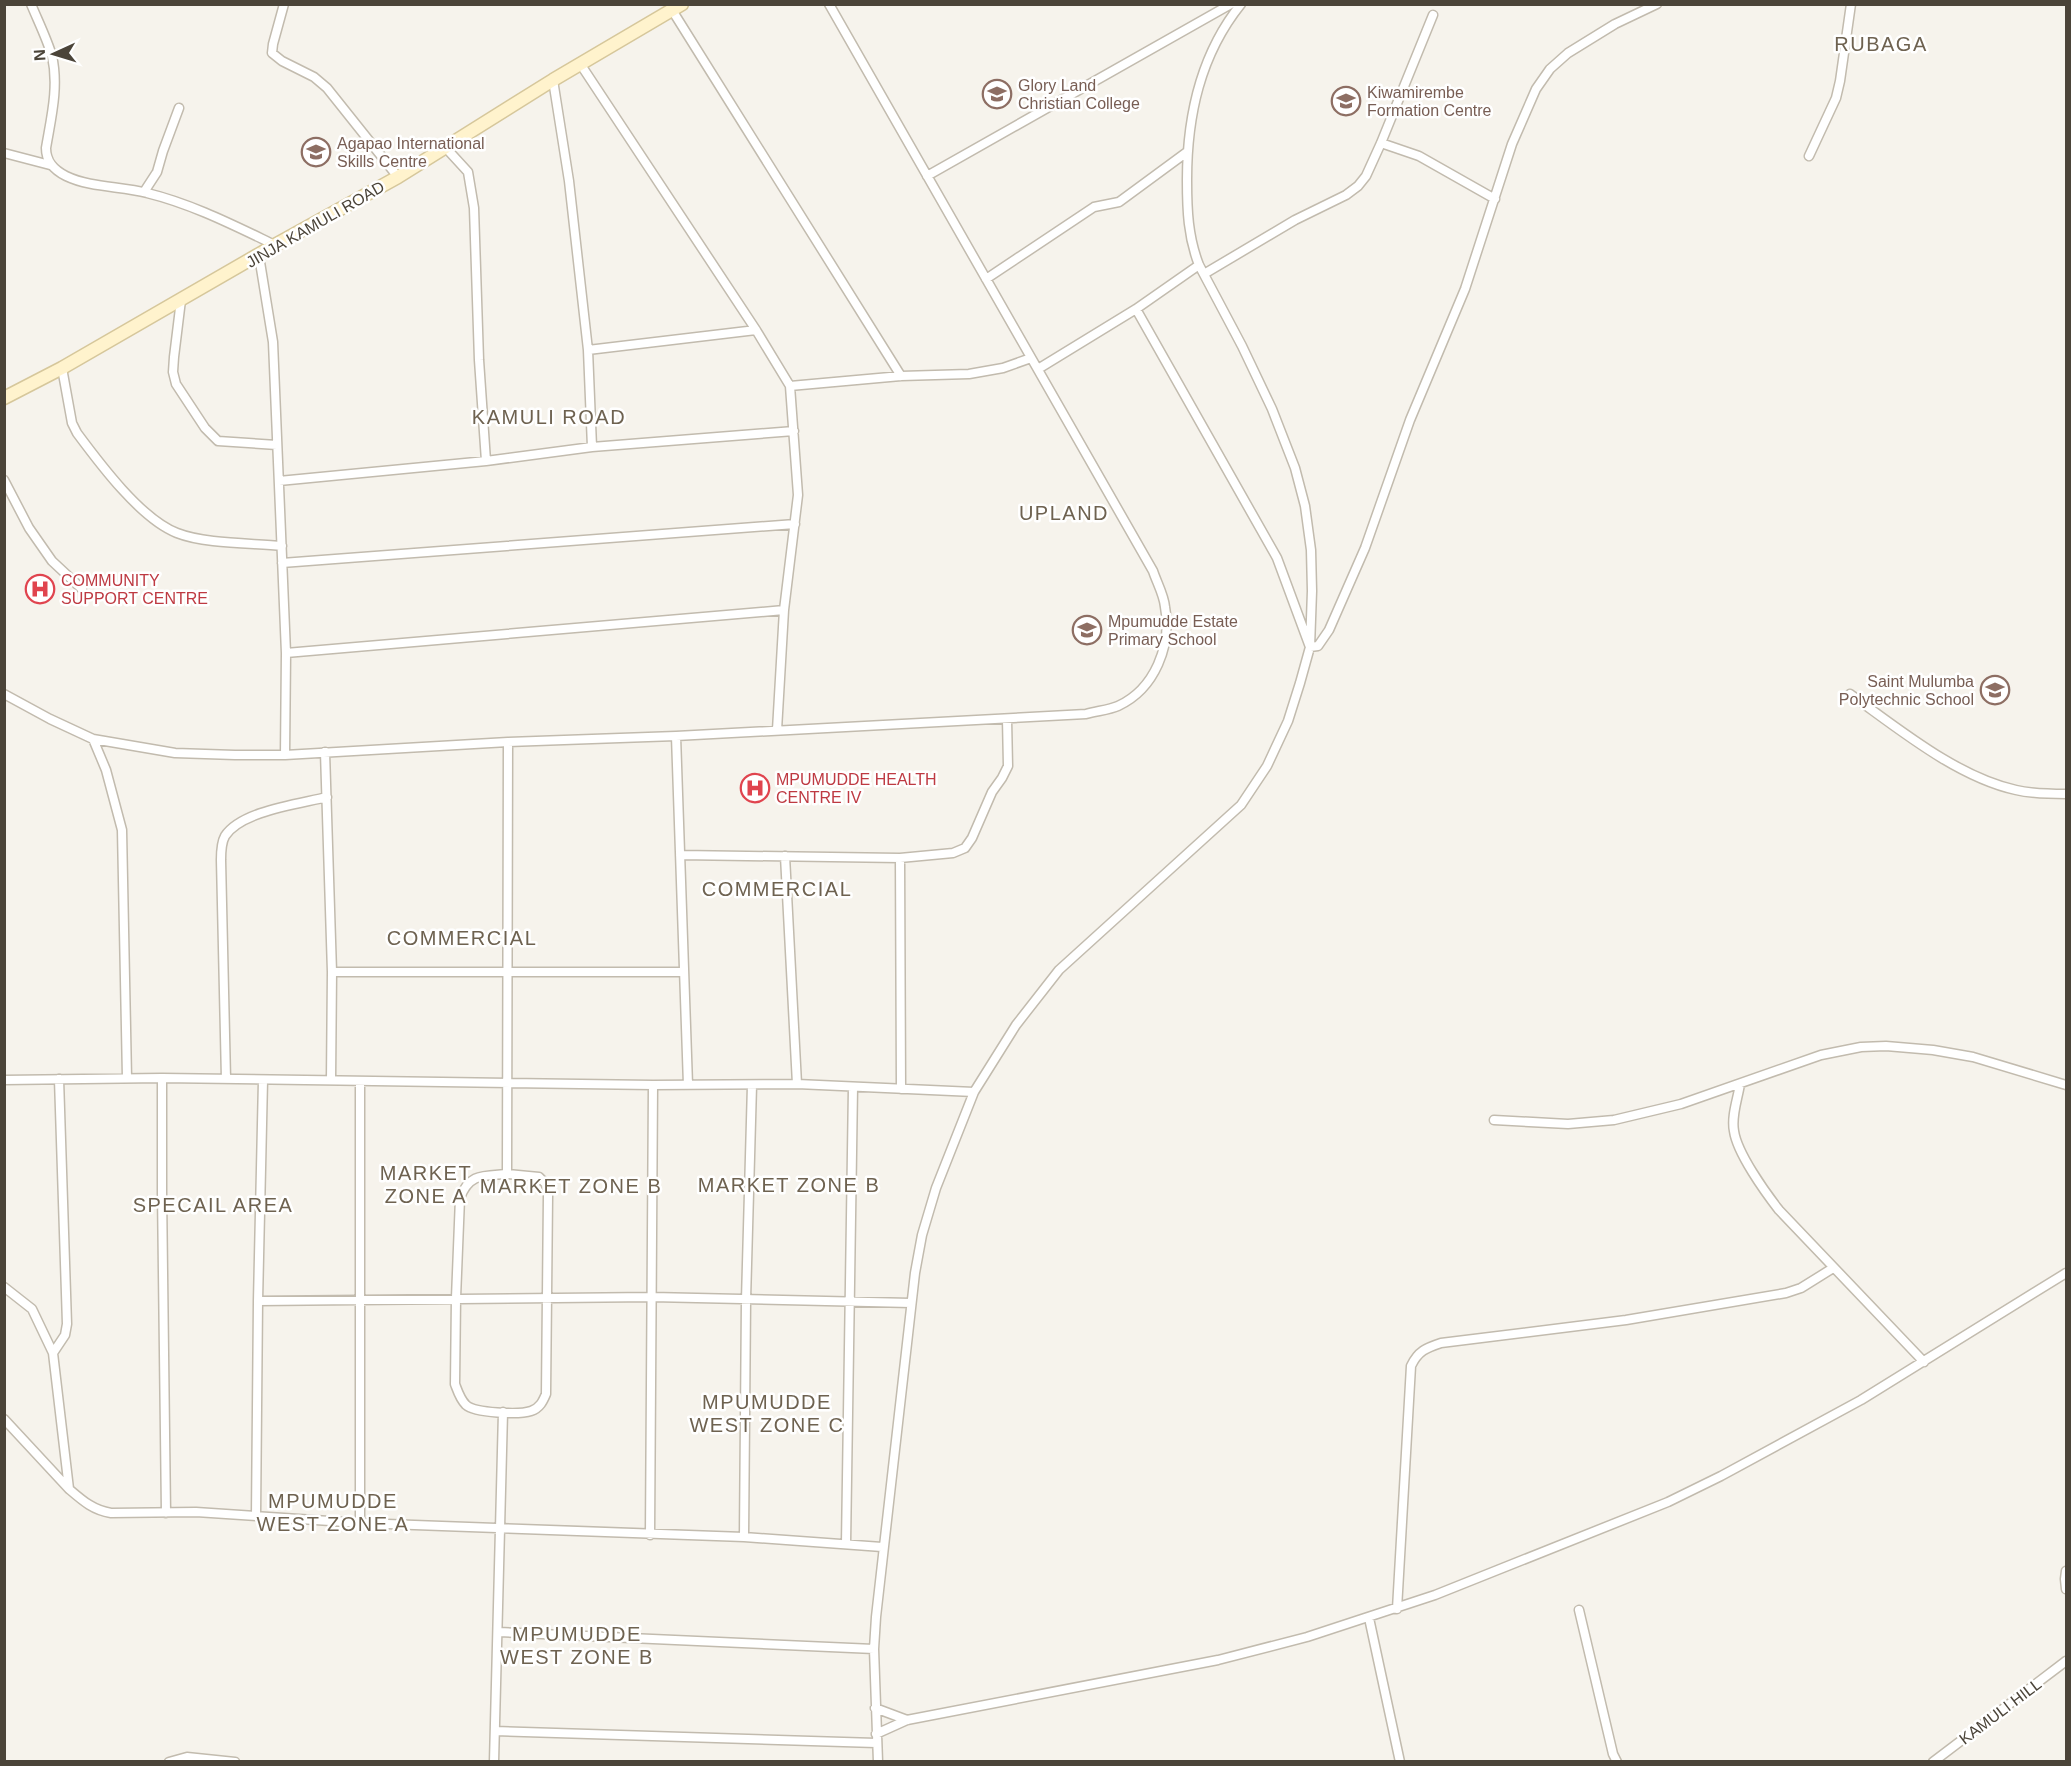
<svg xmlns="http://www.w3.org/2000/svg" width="2071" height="1766" font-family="Arial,sans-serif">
  <rect width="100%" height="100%" fill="#f6f3ec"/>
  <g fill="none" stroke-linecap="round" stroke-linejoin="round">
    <g stroke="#c2bbae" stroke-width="11">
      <path id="minor" d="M31,4C38,21 47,39 52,56C59,87 51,118 46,148C46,162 54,170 66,176C91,188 121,186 147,193C192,204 233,225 275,245
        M284,4L273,44L272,53L282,61L314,77L327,88L398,177
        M672,10L901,376
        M581,65L756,330L790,386L798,495L784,610L777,730
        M553,80L569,181L588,350L592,447
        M1381,143L1419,156L1495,199
        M446,148L468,172L474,208L479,360L486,461
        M4,153L50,165
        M1809,156L1836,98L1840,81L1851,4
        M927,176L1231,4
        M144,192L157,172L163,151L179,108
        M259,256L273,342L286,653L285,755
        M1204,274L1295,220L1346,195L1358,186L1366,176L1381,143L1433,15
        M986,279L1094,207L1119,202L1187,152
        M181,300L174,357L173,372L176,384L205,428L218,441L277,445
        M1136,309L1277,558L1310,647L1318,646L1329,630L1365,548L1410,420L1465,289L1512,144L1536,89L1550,69L1568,53L1615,24L1657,4
        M588,350L756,330
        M62,368L72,423L77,433C100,464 141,519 177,533C205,544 251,543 282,546
        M1038,369L1136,309L1199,265
        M790,386L901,376L969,374L1003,368L1031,358
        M4,480L29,528L52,561L82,589
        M279,481L486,461L592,447L794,431
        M282,563L795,524
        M286,653L784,610
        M4,694L50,719L93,739L175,753L235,755H285L508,742L676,736L1086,714C1096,711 1109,710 1118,706C1155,689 1172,645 1165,607C1164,595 1157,583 1153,571L829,4
        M1850,694C1899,729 1957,777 2016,790C2033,794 2050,794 2066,794
        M676,736L688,1085
        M93,739L106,770L122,830L127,1078
        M325,752L332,972L331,1080
        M680,855L900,858L953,853L965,848L972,838L992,792L1002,778L1008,766L1007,719
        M785,856L797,1084
        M900,858L901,1089
        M332,972H684
        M162,1078V1192L166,1513
        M59,1079L67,1324L65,1335L53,1353L69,1489C83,1501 93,1510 111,1513L196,1512L360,1523L744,1537L882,1547
        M226,1079L221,860C221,853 221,843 225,836C241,811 299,804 327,797
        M4,1080L162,1078L653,1085L797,1084L974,1092
        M1740,1084C1738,1098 1731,1116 1734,1131C1737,1153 1765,1192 1779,1210L1924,1362
        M1494,1120L1568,1124L1614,1120L1681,1104L1821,1055L1861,1047L1886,1046L1933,1050L1973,1057L2066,1085
        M507,1174L539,1177L546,1184L548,1196L546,1394C543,1401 540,1408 531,1411C519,1415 475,1413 466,1405C460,1399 458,1392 455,1384L456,1298L460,1198C469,1173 484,1176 507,1174Z
        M507,1174L508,742
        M4,1287L32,1309L53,1353
        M258,1301L652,1297L911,1303
        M4,1419L69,1489
        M256,1516L258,1301L263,1080
        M360,1523V1081
        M650,1535L653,1085
        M744,1537L746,1300L752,1085
        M846,1544L853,1087
        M2066,1571L2065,1579L2066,1589
        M1397,1609L1411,1366C1418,1351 1426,1348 1441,1343L1626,1320L1786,1293L1801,1288L1833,1268
        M1579,1610L1613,1754L1617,1762
        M1369,1618L1400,1762
        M499,1632L874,1649
        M875,1708L907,1720
        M495,1731L876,1743
        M876,1734L907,1720L1218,1660L1307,1637L1435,1595L1668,1502L1721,1476L1861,1400L2066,1273
        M169,1762L187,1757L235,1762
        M494,1762L503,1412
        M878,1762L874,1649L876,1617L915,1273L922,1235L936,1188L974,1092L1016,1025L1059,970L1241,805L1267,766L1288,721L1300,683L1310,647L1312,591L1311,550L1305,506L1295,468L1272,409L1242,346L1199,265C1188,237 1187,210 1187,180C1187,116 1200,55 1241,4
        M1933,1762L2066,1661"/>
    </g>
    <g stroke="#d6c79b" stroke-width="15">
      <path id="secondary" d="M4,398L62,368L275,245L398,177L553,80L682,4"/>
    </g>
    <use href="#minor" stroke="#fff" stroke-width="8"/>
    <use href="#secondary" stroke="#fff3cd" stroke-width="12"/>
  </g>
  <defs>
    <g id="school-ring" transform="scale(1.5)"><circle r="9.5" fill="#fff" stroke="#8d6e63" stroke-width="1.5"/><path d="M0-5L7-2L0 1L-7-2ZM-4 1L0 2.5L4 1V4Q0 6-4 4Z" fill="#8d6e63"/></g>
    <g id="hospital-ring" transform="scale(1.5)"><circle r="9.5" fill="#fff" stroke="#e0444e" stroke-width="1.5"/><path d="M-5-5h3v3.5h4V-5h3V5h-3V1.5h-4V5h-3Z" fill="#e0444e"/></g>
  </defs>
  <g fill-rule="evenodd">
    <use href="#school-ring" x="997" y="94"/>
    <use href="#school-ring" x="1346" y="101"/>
    <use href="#school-ring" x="316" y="152"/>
    <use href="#hospital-ring" x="40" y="589"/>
    <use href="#school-ring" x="1087" y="630"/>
    <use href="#school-ring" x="1995" y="690"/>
    <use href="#hospital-ring" x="755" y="788"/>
  </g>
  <g text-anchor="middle" stroke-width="5" stroke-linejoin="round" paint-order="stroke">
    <g font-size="16" fill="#785e54" stroke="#fff" text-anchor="start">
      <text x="1018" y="91">Glory Land<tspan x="1018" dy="18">Christian College</tspan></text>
      <text x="1367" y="98">Kiwamirembe<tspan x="1367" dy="18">Formation Centre</tspan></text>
      <text x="337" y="149">Agapao International<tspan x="337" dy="18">Skills Centre</tspan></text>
      <text x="1108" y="627">Mpumudde Estate<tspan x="1108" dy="18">Primary School</tspan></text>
      <text x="1974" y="687" text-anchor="end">Saint Mulumba<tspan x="1974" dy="18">Polytechnic School</tspan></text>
    </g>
    <g font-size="16" fill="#4b4439" stroke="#fff">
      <text transform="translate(315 224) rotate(-30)" y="6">JINJA KAMULI ROAD</text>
      <text transform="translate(2000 1711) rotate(-37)" y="6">KAMULI HILL</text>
    </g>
    <g font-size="16" fill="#be3a42" stroke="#fff" text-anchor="start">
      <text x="61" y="586">COMMUNITY<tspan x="61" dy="18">SUPPORT CENTRE</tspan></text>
      <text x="776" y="785">MPUMUDDE HEALTH<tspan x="776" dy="18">CENTRE IV</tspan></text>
    </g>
    <g font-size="20" letter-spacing="1.5" fill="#6e6250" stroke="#fff">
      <text x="1881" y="51">RUBAGA</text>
      <text x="549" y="424">KAMULI ROAD</text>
      <text x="1064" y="520">UPLAND</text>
      <text x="777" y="896">COMMERCIAL</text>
      <text x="462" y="945">COMMERCIAL</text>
      <text x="426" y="1180">MARKET<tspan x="426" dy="23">ZONE A</tspan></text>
      <text x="789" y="1192">MARKET ZONE B</text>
      <text x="571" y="1193">MARKET ZONE B</text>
      <text x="213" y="1212">SPECAIL AREA</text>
      <text x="767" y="1409">MPUMUDDE<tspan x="767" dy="23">WEST ZONE C</tspan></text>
      <text x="333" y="1508">MPUMUDDE<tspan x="333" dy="23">WEST ZONE A</tspan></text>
      <text x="577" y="1641">MPUMUDDE<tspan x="577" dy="23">WEST ZONE B</tspan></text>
    </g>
  </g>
  <rect width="2071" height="1766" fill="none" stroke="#4b4439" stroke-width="12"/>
  <g transform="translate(54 54) rotate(266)" stroke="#ffffff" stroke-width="4.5" paint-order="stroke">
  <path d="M0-4.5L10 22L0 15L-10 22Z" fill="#4b4439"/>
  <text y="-9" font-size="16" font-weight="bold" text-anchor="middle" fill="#4b4439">N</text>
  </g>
</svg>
